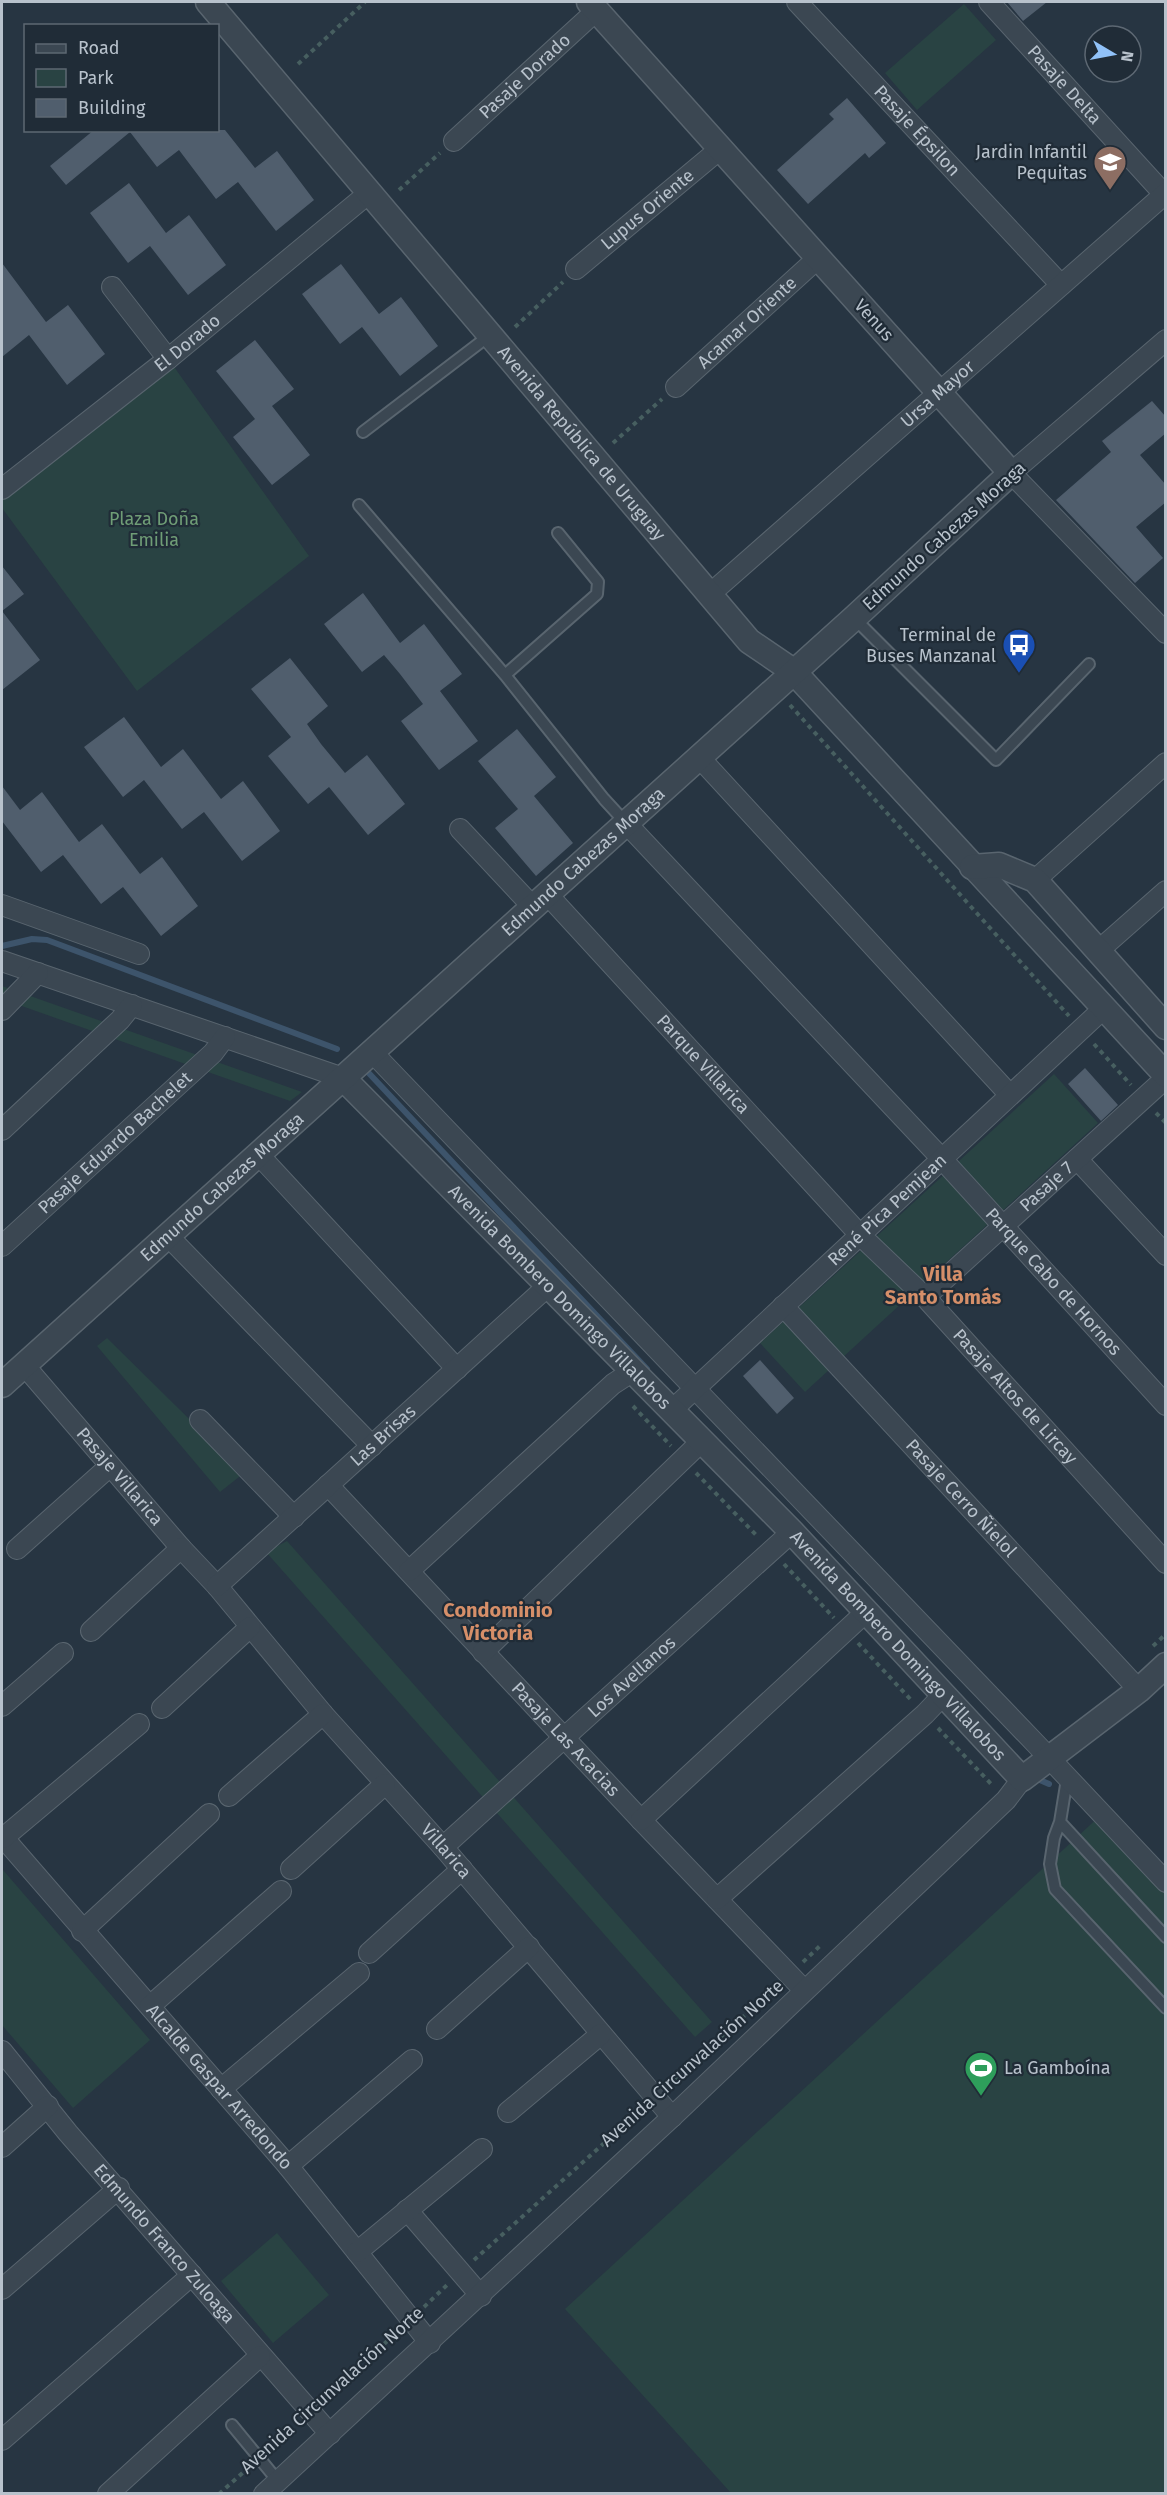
<svg xmlns="http://www.w3.org/2000/svg" width="1167" height="2495" font-family="'Fira Sans',sans-serif">
  <rect width="100%" height="100%" fill="#273542"/>
  <path fill="#294343" d="M964,4L996,40L917,110L885,73Z
    M172,364L309,556L137,691L2,508V498Z
    M2,986L302,1092L290,1101L2,999Z
    M1054,1074L1098,1123L805,1392L760,1343Z
    M107,1338L244,1473L220,1492L97,1346Z
    M287,1541L712,2022L695,2037L266,1552Z
    M1102,1814L1165,1884V2493H731L565,2309Z
    M3,1870L150,2040L73,2108L2,2025V1872Z
    M277,2233L329,2295L273,2343L221,2281Z"/>
  <g fill="none" stroke-linecap="round" stroke-linejoin="round">
    <path stroke="#3d546b" stroke-width="6" d="M2,946L32,939L47,940L337,1049
      M364,1068L647,1369
      M1033,1777L1049,1784"/>
  </g>
  <path fill="#505e6d" d="M1007,2H1047L1023,21Z
    M847,98L886,143L869,158L865,153L808,204L777,170L834,119L829,114Z
    M94,130H225L255,168L277,151L314,200L276,231L238,182L216,199L179,150L157,167L130,132L66,185L50,166Z
    M129,183L166,233L189,215L226,265L188,295L150,246L128,263L90,213Z
    M2,263L46,322L68,305L105,354L67,385L29,335L2,357Z
    M341,264L379,314L401,297L438,346L400,376L362,327L340,344L302,294Z
    M255,340L294,389L272,406L310,455L272,485L233,437L255,419L216,371Z
    M1152,401L1166,417V433L1140,455L1166,485V502L1136,527L1163,558L1135,583L1056,500L1111,452L1102,441Z
    M2,566L24,594L2,611L40,660L2,690Z
    M363,593L400,643L424,624L462,674L440,691L478,741L439,770L401,721L423,704L400,674L384,655L362,672L324,624Z
    M290,658L328,706L307,724L321,744L345,773L367,755L405,804L368,835L329,787L308,804L268,756L291,737L251,689Z
    M124,717L161,767L183,749L221,799L243,781L280,831L242,861L204,812L182,829L144,780L123,797L84,747Z
    M517,729L556,777L534,796L573,843L536,876L495,828L518,809L478,761Z
    M2,786L20,810L42,792L79,842L102,824L140,874L162,857L198,906L161,936L123,887L101,904L63,855L41,872L2,821Z
    M1085,1068L1118,1105L1101,1121L1068,1084Z
    M760,1360L794,1398L777,1414L743,1376Z"/>
  <g fill="none" stroke-linecap="round" stroke-linejoin="round">
    <g stroke="#59656f" stroke-width="14">
      <path id="service" d="M363,432L490,335
        M359,505L505,675L604,799L626,823
        M854,618L996,760L1089,664
        M505,675L597,594L598,582L558,533
        M1069,1779L1066,1785L1060,1822L1054,1838L1050,1864L1055,1889L1166,2008
        M1060,1822L1166,1937
        M232,2425L278,2481"/>
    </g>
    <g stroke="#59656f" stroke-width="22">
      <g id="minor">
        <path id="s1" d="M797,2L1061,285"/>
        <path id="s2" d="M989,2L1164,194"/>
        <path id="s3" d="M454,141L597,10"/>
        <path id="s4" d="M576,269L720,149"/>
        <path d="M112,287L168,359"/>
        <path d="M1166,340L1011,473L1166,633"/>
        <path id="s5" d="M676,387L818,258"/>
        <path id="s6" d="M2,489L168,359L369,193"/>
        <path id="s7" d="M710,594L1166,193"/>
        <path d="M698,756L1009,1094"/>
        <path id="s8" d="M626,823L942,1159L1166,1405"/>
        <path d="M460,829L533,907"/>
        <path d="M1035,880L1166,763"/>
        <path id="s9" d="M547,894L860,1235L925,1297L1166,1563"/>
        <path d="M2,905L139,954"/>
        <path d="M1098,951L1166,891"/>
        <path d="M2,961L343,1078"/>
        <path d="M2,1010L38,973"/>
        <path d="M372,1052L1036,1744L1166,1882"/>
        <path d="M2,1130L120,1020L132,1005"/>
        <path d="M258,1154L457,1369"/>
        <path d="M1077,1159L1166,1255"/>
        <path d="M168,1236L372,1446"/>
        <path id="s10" d="M2,1246L213,1053L225,1037"/>
        <path id="s11" d="M925,1297L1166,1078"/>
        <path id="s12" d="M783,1306L1139,1690"/>
        <path id="s13" d="M24,1365L181,1548L217,1586L323,1714L443,1847L672,2117"/>
        <path id="s14" d="M672,1410L1103,1009"/>
        <path d="M200,1420L294,1517"/>
        <path id="s15" d="M328,1485L641,1820L804,1990"/>
        <path d="M17,1549L110,1466"/>
        <path d="M409,1571L613,1384L633,1371"/>
        <path id="s16" d="M217,1586L549,1285"/>
        <path d="M91,1631L181,1548"/>
        <path d="M483,1652L703,1440"/>
        <path d="M2,1706L63,1653"/>
        <path d="M162,1708L250,1627"/>
        <path d="M229,1796L323,1714"/>
        <path d="M641,1820L866,1612"/>
        <path id="s17" d="M2,1836L288,2166L430,2343"/>
        <path d="M3,1838L139,1724"/>
        <path id="s18" d="M443,1847L792,1532"/>
        <path d="M291,1869L385,1784"/>
        <path d="M717,1899L925,1714L944,1694"/>
        <path d="M82,1931L209,1814"/>
        <path d="M369,1953L462,1869"/>
        <path d="M150,2006L281,1891"/>
        <path d="M437,2029L529,1947"/>
        <path id="s19" d="M2,2051L68,2133L330,2434"/>
        <path d="M221,2089L359,1973"/>
        <path d="M508,2112L601,2034"/>
        <path d="M2,2147L48,2106"/>
        <path d="M288,2166L412,2060"/>
        <path d="M407,2210L481,2296"/>
        <path d="M357,2252L482,2149"/>
        <path d="M2,2289L119,2188"/>
        <path d="M2,2440L192,2275"/>
        <path d="M108,2494L260,2356"/>
        <path d="M264,2494L672,2117L1006,1800L1022,1779"/>
      </g>
    </g>
    <g stroke="#59656f" stroke-width="27">
      <g id="tertiary">
        <path id="s20" d="M208,2L749,641L793,671L1166,1075"/>
        <path d="M972,867L999,865L1035,880L1166,1027"/>
        <path id="s21" d="M343,1078L792,1532L1022,1779L1139,1690L1166,1665"/>
        <path id="s22" d="M2,1385L854,618L1011,473L589,2"/>
      </g>
    </g>
    <path stroke="#475f60" stroke-width="4" stroke-dasharray="4.5 4.5" stroke-linecap="butt" d="M298,64L365,2
      M399,190L440,153
      M515,327L563,282
      M613,443L662,399
      M790,705L1069,1016
      M1094,1044L1131,1085
      M1156,1113L1166,1123
      M633,1406L671,1446
      M696,1473L758,1537
      M784,1564L834,1618
      M858,1643L912,1701
      M1153,1646L1166,1634
      M938,1728L993,1786
      M803,1962L822,1944
      M668,2085L776,1987
      M474,2260L641,2110
      M424,2307L447,2285
      M325,2399L397,2332
      M269,2449L297,2424
      M219,2494L248,2468"/>
    <use href="#service" stroke="#3b4752" stroke-width="10"/>
    <use href="#minor" stroke="#3b4752" stroke-width="20"/>
    <use href="#tertiary" stroke="#3b4752" stroke-width="24"/>
  </g>
  <defs>
    <g id="school-pin" transform="scale(1.725)"><path d="M0 17L-7.5 6A9.5 9.5 0 1 1 7.5 6Z" fill="#8d6e63" stroke="#202c37"/><path d="M0-5L7-2L0 1L-7-2ZM-4 1L0 2.5L4 1V4Q0 6-4 4Z" fill="#fff"/></g>
    <g id="bus-pin" transform="scale(1.725)"><path d="M0 17L-7.5 6A9.5 9.5 0 1 1 7.5 6Z" fill="#1a4fb4" stroke="#202c37"/><path d="M-5-6H5V4H4V6H2V4H-2V6H-4V4H-5ZM-3.5-4V0h7V-4ZM-3.5 1.2v1.5H-2V1.2ZM2 1.2v1.5H3.5V1.2Z" fill="#fff"/></g>
    <g id="stadium-pin" transform="scale(1.725)"><path d="M0 17L-7.5 6A9.5 9.5 0 1 1 7.5 6Z" fill="#2e9e5b" stroke="#202c37"/><path d="M0-5a6.5 5 0 1 0 0 10a6.5 5 0 1 0 0-10ZM-3.5-1.8h7v3.6h-7Z" fill="#fff"/></g>
  </defs>
  <g fill-rule="evenodd">
    <use href="#school-pin" x="1110" y="162"/>
    <use href="#bus-pin" x="1019" y="645"/>
    <use href="#stadium-pin" x="981" y="2068"/>
  </g>
  <g text-anchor="middle" stroke-width="4.5" stroke-linejoin="round" paint-order="stroke">
    <g font-size="18" fill="#b8c2cc" stroke="#202c37">
      <text dy="6" stroke="none"><textPath href="#s3" startOffset="96">Pasaje Dorado</textPath></text>
      <text dy="6" stroke="none"><textPath href="#s2" startOffset="112">Pasaje Delta</textPath></text>
      <text dy="6" stroke="none"><textPath href="#s1" startOffset="176">Pasaje Épsilon</textPath></text>
      <text dy="6" stroke="none"><textPath href="#s4" startOffset="93">Lupus Oriente</textPath></text>
      <text transform="translate(874 320) rotate(48)" y="6">Venus</text>
      <text dy="6" stroke="none"><textPath href="#s5" startOffset="96">Acamar Oriente</textPath></text>
      <text dy="6" stroke="none"><textPath href="#s6" startOffset="236">El Dorado</textPath></text>
      <text dy="6" stroke="none"><textPath href="#s7" startOffset="303">Ursa Mayor</textPath></text>
      <text dy="6" stroke="none"><textPath href="#s20" startOffset="578">Avenida República de Uruguay</textPath></text>
      <text transform="translate(944 536) rotate(-42)" y="6">Edmundo Cabezas Moraga</text>
      <text dy="6" stroke="none"><textPath href="#s22" startOffset="782">Edmundo Cabezas Moraga</textPath></text>
      <text dy="6" stroke="none"><textPath href="#s9" startOffset="231">Parque Villarica</textPath></text>
      <text dy="6" stroke="none"><textPath href="#s10" startOffset="153">Pasaje Eduardo Bachelet</textPath></text>
      <text dy="6" stroke="none"><textPath href="#s22" startOffset="296">Edmundo Cabezas Moraga</textPath></text>
      <text dy="6" stroke="none"><textPath href="#s11" startOffset="164">Pasaje 7</textPath></text>
      <text dy="6" stroke="none"><textPath href="#s14" startOffset="294">René Pica Pemjean</textPath></text>
      <text dy="6" stroke="none"><textPath href="#s8" startOffset="627">Parque Cabo de Hornos</textPath></text>
      <text dy="6" stroke="none"><textPath href="#s21" startOffset="308">Avenida Bombero Domingo Villalobos</textPath></text>
      <text dy="6" stroke="none"><textPath href="#s9" startOffset="687">Pasaje Altos de Lircay</textPath></text>
      <text dy="6" stroke="none"><textPath href="#s16" startOffset="224">Las Brisas</textPath></text>
      <text dy="6" stroke="none"><textPath href="#s13" startOffset="147">Pasaje Villarica</textPath></text>
      <text dy="6" stroke="none"><textPath href="#s12" startOffset="262">Pasaje Cerro Ñielol</textPath></text>
      <text dy="6" stroke="none"><textPath href="#s21" startOffset="794">Avenida Bombero Domingo Villalobos</textPath></text>
      <text dy="6" stroke="none"><textPath href="#s18" startOffset="254">Los Avellanos</textPath></text>
      <text dy="6" stroke="none"><textPath href="#s15" startOffset="348">Pasaje Las Acacias</textPath></text>
      <text dy="6" stroke="none"><textPath href="#s13" startOffset="644">Villarica</textPath></text>
      <text transform="translate(692 2063) rotate(-42)" y="6">Avenida Circunvalación Norte</text>
      <text dy="6" stroke="none"><textPath href="#s17" startOffset="332">Alcalde Gaspar Arredondo</textPath></text>
      <text dy="6" stroke="none"><textPath href="#s19" startOffset="252">Edmundo Franco Zuloaga</textPath></text>
      <text transform="translate(332 2390) rotate(-42)" y="6">Avenida Circunvalación Norte</text>
    </g>
    <g font-size="18" fill="#b8c2cc" stroke="#202c37" text-anchor="end">
      <text x="1087" y="158">Jardin Infantil<tspan x="1087" dy="21">Pequitas</tspan></text>
      <text x="996" y="641">Terminal de<tspan x="996" dy="21">Buses Manzanal</tspan></text>
      <text x="1004" y="2074" text-anchor="start">La Gamboína</text>
    </g>
    <g font-size="18" fill="#6f9d76" stroke="#202c37">
      <text x="154" y="525">Plaza Doña<tspan x="154" dy="21">Emilia</tspan></text>
    </g>
    <g font-size="20" font-weight="bold" fill="#d68f69" stroke="#202c37">
      <text x="943" y="1281">Villa<tspan x="943" dy="23">Santo Tomás</tspan></text>
      <text x="498" y="1617">Condominio<tspan x="498" dy="23">Victoria</tspan></text>
    </g>
  </g>
  <rect width="1167" height="2495" fill="none" stroke="#b8c2cc" stroke-width="6"/>
  <rect x="24" y="24" width="195" height="108" fill="#202c37" stroke="#5d6873" stroke-width="1.5"/>
  <rect x="36" y="44" width="30" height="9" fill="#3b4752" stroke="#5d6873" stroke-width="1.5"/>
  <text x="78" y="54" font-size="18" fill="#b8c2cc">Road</text>
  <rect x="36" y="69" width="30" height="18" fill="#294343" stroke="#5d6873" stroke-width="1.5"/>
  <text x="78" y="84" font-size="18" fill="#b8c2cc">Park</text>
  <rect x="36" y="99" width="30" height="18" fill="#505e6d" stroke="#5d6873" stroke-width="1.5"/>
  <text x="78" y="114" font-size="18" fill="#b8c2cc">Building</text>
  <g transform="translate(1113 54) rotate(100)"><circle r="28" fill="#202c37" stroke="#5d6873" stroke-width="1.5"/>
  <path d="M0-4.5L10 22L0 15L-10 22Z" fill="#91c2f8"/>
  <text y="-9" font-size="16" font-weight="bold" text-anchor="middle" fill="#b8c2cc">N</text>
  </g>
</svg>
